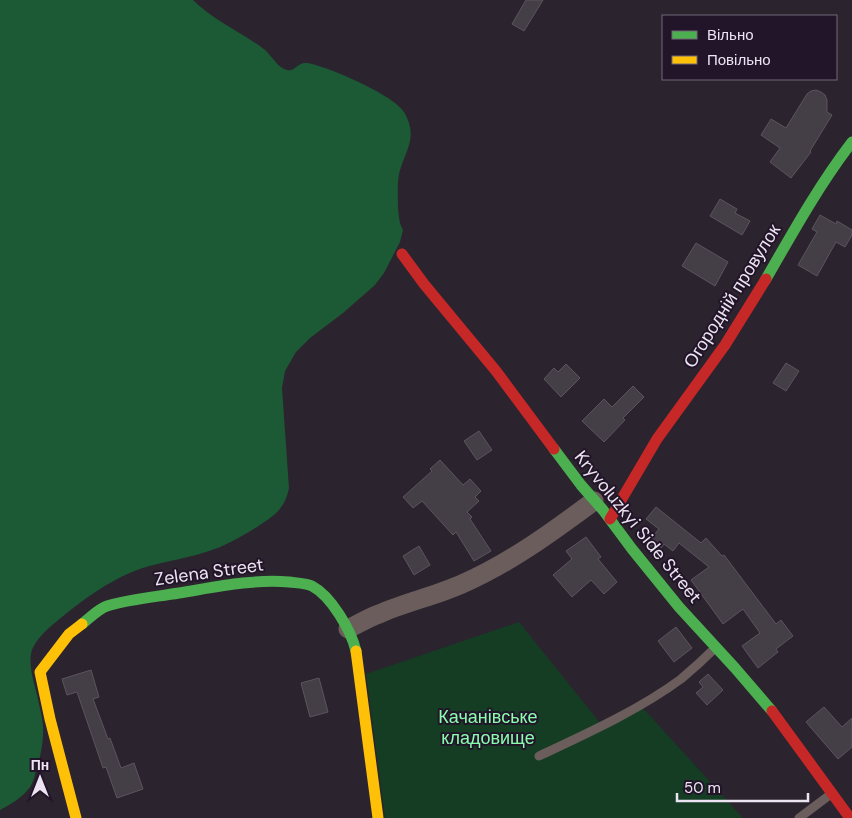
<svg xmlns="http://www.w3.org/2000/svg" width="852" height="818" font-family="'DM Sans',sans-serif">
  <rect width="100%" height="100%" fill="#2b232e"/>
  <path fill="#143d24" d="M519,622L605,729L642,707L743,818H385L366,674Z"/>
  <path fill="#1c5935" d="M0,0H193C214,21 242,32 265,50C272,56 278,68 287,70C295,72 297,62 307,63C327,66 394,95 404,112C419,138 405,150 399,174C397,185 398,197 398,208C399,216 399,223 403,230L400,242L384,273L375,285L343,313L310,338L296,352L285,371L282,388L289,488C285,509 274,516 257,527C241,537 224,547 206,552C182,560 156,562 132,572C106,583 84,599 62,617C51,626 34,639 31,654C29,668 34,682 37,695C39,705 42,715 43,725C44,740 41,756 36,770C35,775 33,783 30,787C22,798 11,804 0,810Z"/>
  <path fill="#443e47" stroke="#5c555f" d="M526,0H543L524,31L512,24Z
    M816,90L821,92L825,95L827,100V112L832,115L810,151L811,152L791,178L770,162L780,148L761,135L771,119L786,128L807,94L811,91Z
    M720,199L737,209L735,213L750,221L742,235L710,216Z
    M820,215L836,224L837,221L852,230V235L845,247L836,242L817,276L798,265L817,232L812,229Z
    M696,243L728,262L715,286L682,266Z
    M786,363L799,371L786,391L773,383Z
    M566,364L580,378L561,397L544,379L554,368L558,372Z
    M633,386L644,397L623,418L625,420L604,442L582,421L604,399L612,407Z
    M479,431L492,450L477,460L464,441Z
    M440,460L463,485L470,479L481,491L475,497L479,501L467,512L472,517L470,519L491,551L474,561L456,532L453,535L422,501L413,508L403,497L432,471L430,469Z
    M656,507L701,543L706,538L722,556L724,555L776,624L781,620L793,636L776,649L778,652L758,668L742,646L760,633L743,609L723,624L691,580L709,567L679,543L673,551L664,544L656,555L647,543L659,529L646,519Z
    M586,537L601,557L598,559L617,582L604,594L591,580L572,597L553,575L572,559L566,551Z
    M419,546L430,565L414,575L403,556Z
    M676,627L692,648L674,662L658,641Z
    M91,670L99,697L93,699L108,739L110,738L121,768L134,763L143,789L117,798L106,767L103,768L77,692L67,695L62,679Z
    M708,674L723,690L707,705L696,693L703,687L699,682Z
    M319,678L328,712L310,717L301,683Z
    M824,707L842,727L852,718V747L838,759L806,722Z"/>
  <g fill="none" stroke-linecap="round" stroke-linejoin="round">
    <path stroke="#6a5d5c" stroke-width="9" d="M539,756C586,734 639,710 681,679C693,669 704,659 715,648
      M799,818L831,794"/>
    <path stroke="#6a5d5c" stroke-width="19" d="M348,629C358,624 368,618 379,614C406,602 435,596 462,584C510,563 552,532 594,501"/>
    <path stroke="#4caf50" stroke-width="11" d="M766,279C793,232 819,185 852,142
      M554,449L581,485L603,510L632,549L679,607L735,668L772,711
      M82,624C90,618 98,609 107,606C130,599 155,597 179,593C216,587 252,579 289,582C297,583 305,583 312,586C331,596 351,630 356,651"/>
    <path stroke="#ffc107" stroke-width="11" d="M356,651L378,818
      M76,818L50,719L40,672L69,634L82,624"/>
    <path stroke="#c62828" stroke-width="11" d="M402,254L424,284L496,371L554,449
      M610,519L657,439L725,345L766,279
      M772,711L850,818"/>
  </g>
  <g text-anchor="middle" stroke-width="4" stroke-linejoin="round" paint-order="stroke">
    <g font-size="18" fill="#ece4f2" stroke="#221529">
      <text transform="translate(732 296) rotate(-58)" y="6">Огородній провулок</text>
      <text transform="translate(638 527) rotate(51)" y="6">Kryvoluzkyi Side Street</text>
      <text transform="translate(209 572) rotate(-8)" y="6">Zelena Street</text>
    </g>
    <g font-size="18" fill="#88fead" stroke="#221529">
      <text x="488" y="723">Качанівське<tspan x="488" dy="21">кладовище</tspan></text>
    </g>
  </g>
  <rect x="662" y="15" width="175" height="65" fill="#221529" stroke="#736879"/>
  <rect x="672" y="31" width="25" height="8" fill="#4caf50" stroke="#736879"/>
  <text x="707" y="40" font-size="15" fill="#ece4f2">Вільно</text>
  <rect x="672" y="56" width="25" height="8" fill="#ffc107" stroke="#736879"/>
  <text x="707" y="65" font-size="15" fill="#ece4f2">Повільно</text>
  <g transform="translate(40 778)" stroke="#221529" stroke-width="4" paint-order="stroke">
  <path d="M0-4L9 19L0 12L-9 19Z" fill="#ece4f2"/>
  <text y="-8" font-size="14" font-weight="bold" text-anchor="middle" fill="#ece4f2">Пн</text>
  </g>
  <path d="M677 793v8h131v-8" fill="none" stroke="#ece4f2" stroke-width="2.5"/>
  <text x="684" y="793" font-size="15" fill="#ece4f2" stroke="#221529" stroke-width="4" paint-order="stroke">50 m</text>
</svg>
